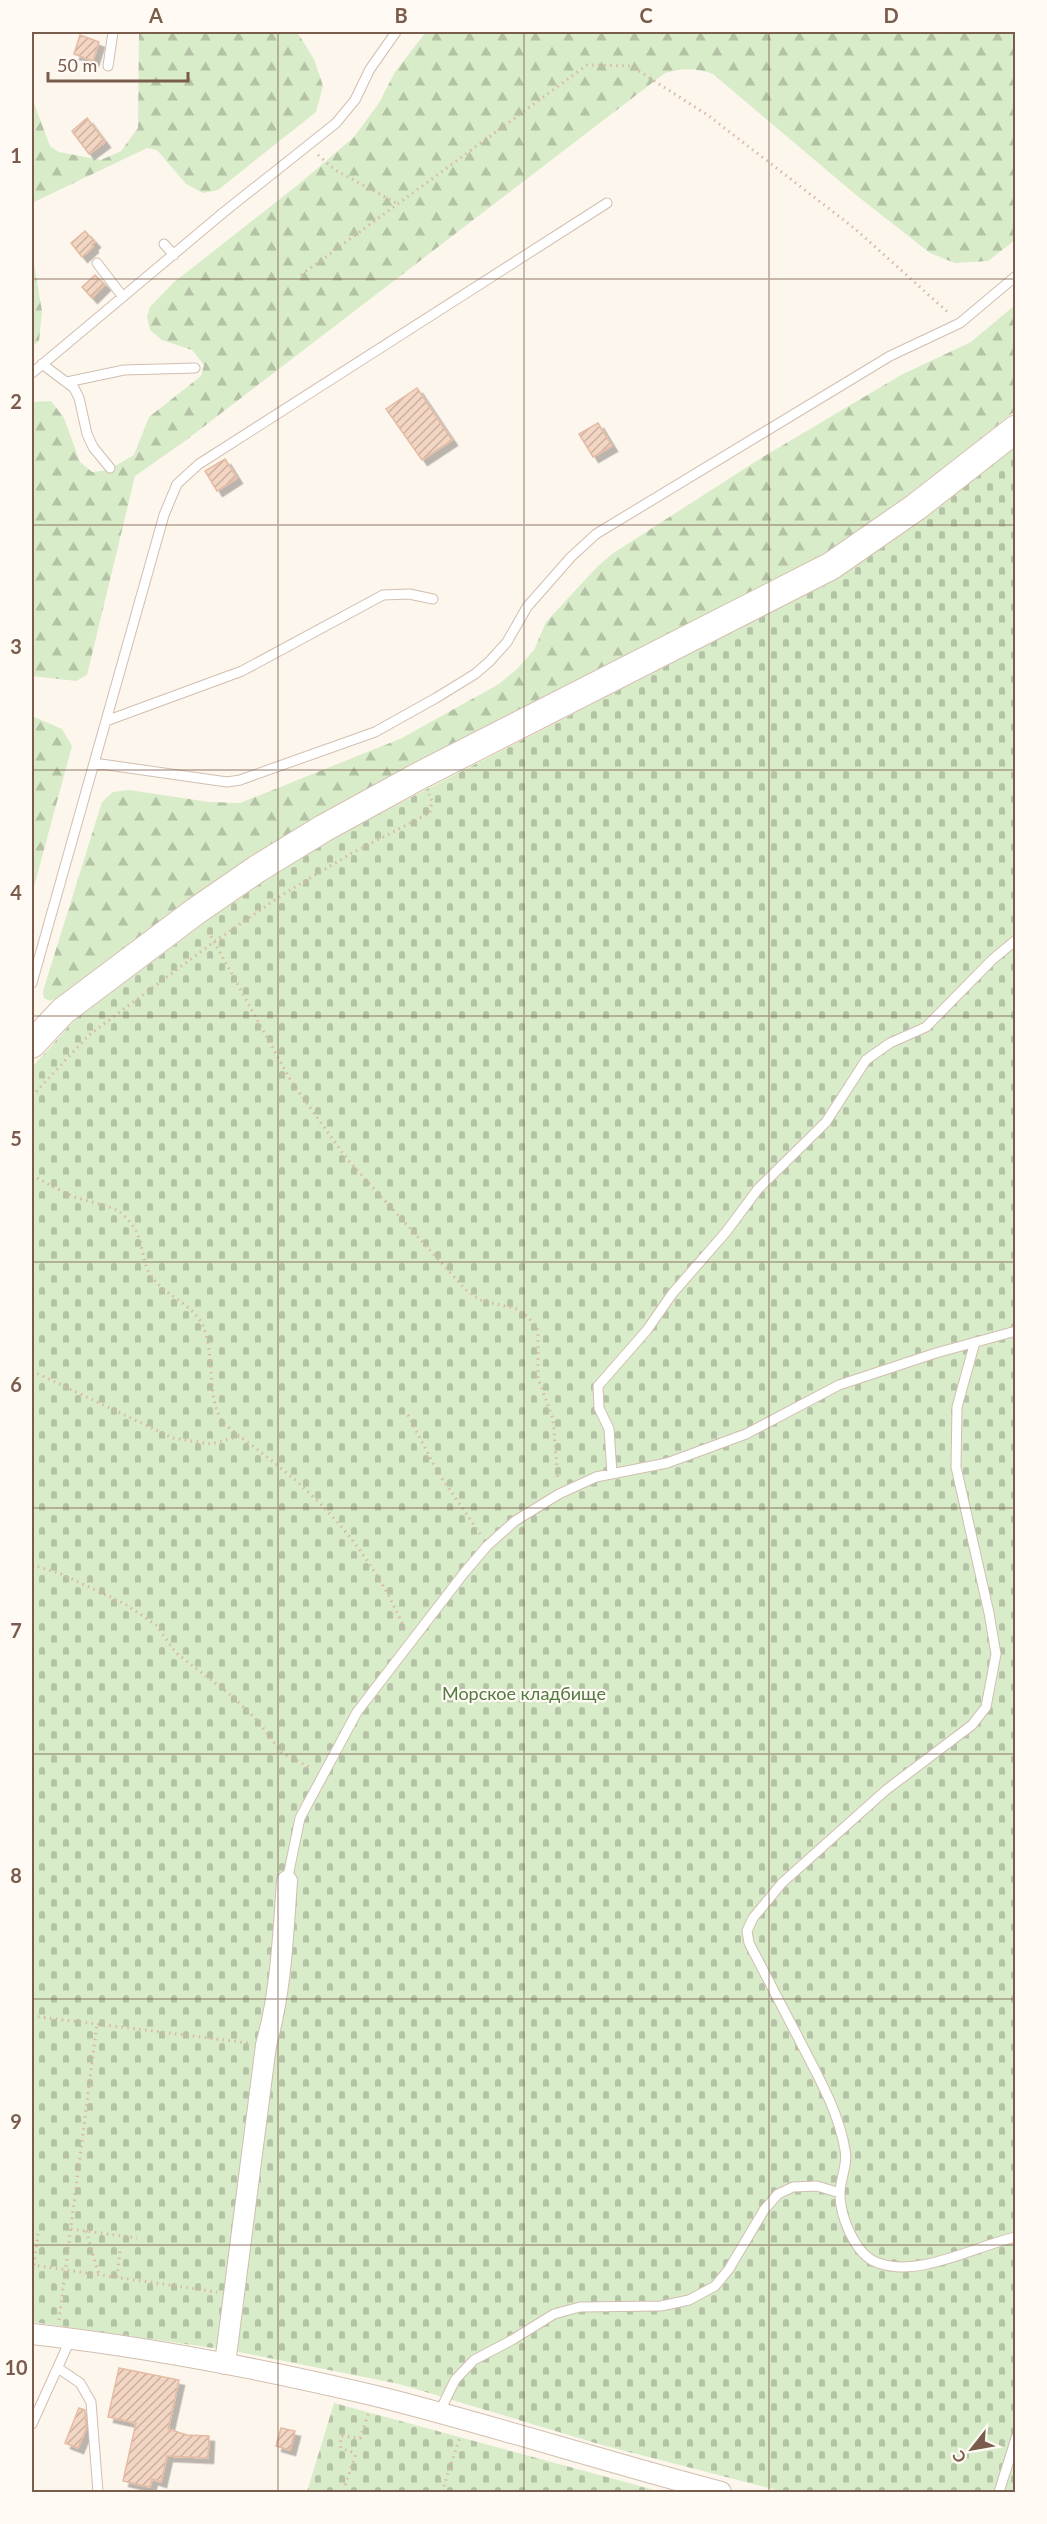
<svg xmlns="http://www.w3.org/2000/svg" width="1047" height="2524" font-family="Lato,sans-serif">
  <defs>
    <pattern id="forest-firs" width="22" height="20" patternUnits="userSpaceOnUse" patternTransform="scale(1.5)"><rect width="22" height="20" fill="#d8ecc9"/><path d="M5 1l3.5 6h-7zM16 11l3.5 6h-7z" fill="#b4c2a5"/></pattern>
    <pattern id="cemetery-stones" width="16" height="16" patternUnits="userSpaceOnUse" patternTransform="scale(1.5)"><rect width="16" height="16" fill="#d8ecc9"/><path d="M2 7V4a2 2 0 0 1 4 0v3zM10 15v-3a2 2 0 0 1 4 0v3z" fill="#b4c2a5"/></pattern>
    <pattern id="building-hatch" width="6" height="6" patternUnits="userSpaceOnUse" patternTransform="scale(1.5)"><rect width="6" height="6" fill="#f3d5c3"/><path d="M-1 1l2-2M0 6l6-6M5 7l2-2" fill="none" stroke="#cab0a1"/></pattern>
    <filter id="shadow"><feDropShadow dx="5.5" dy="5.5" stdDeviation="0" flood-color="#0004"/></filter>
  </defs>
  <rect width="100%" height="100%" fill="#fdf6ec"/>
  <path fill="url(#forest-firs)" d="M139,32H297L314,59L323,86L316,112L218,190L203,193L186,184L157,150L147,148L32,203V98L50,146L59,152L101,160L121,151L138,128Z
    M426,32H1015V240L988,261L955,263L930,253L856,195L713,74C696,68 683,68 665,73L185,441L135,476L87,675L76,681L32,676V402L51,401L64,418L80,462L92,472L108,470L134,455L149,417L201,376L204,365L192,350L162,340L150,330L147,317L150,307L173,283L299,184L354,137L379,103L395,72Z
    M32,252L42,311L39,341L32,347Z
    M1015,305V411L908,496L823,555L411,764L316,817L59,997L50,1001L44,998L43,991L102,802L113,792L129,790L209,802L240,803L400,739L499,684L517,669L534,650L546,622L597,567L612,554L758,460L901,375L971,342Z
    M32,716L62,729L72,746L32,894Z"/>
  <path fill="url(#cemetery-stones)" d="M1015,447V2492H784L602,2445L399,2384L234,2351L32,2322V1067L75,1020L204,923L275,874L338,835L839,577L927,516Z
    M334,2403L662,2492H307Z"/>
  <path fill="url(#building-hatch)" stroke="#e6bba3" stroke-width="1.5" filter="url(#shadow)" d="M80,35L99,42L93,61L74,54Z
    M87,118L105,142L89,154L72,131Z
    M85,231L95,242L92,245L93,247L82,257L71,243Z
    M95,275L105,285L92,298L82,287Z
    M417,388L452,440L422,460L386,409Z
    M598,423L612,446L593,457L579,434Z
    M225,459L237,478L217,491L205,471Z
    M119,2368L179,2380L168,2429L187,2435L209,2436L208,2458L167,2456L161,2482L152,2479L150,2487L123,2481L136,2423L108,2417Z
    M79,2408L85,2410L86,2429L78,2448L65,2443Z
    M281,2428L295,2431L290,2450L276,2446Z"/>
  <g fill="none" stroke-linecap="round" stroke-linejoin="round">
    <g stroke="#d1beb0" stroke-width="11">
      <path id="lane" d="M108,66L113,32
        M164,244L174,255
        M97,263L123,297
        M42,364L74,388L79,398L87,434L93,447L110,468
        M32,373L224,212L336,123L355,100L370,69L396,32
        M67,382L124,370L195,368
        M106,721L242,671L383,595L409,594L433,599
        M94,763L227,782L240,780L375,732L436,698L475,674L489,662L507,642L527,607L571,557L596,534L890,356L960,323L1016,276
        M32,983L164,515L177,484L199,464L607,203
        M975,1342L957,1407L956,1467L989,1613L996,1654L986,1707L972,1725L886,1790L782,1883L753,1918L747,1931L749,1943C767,1977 784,2011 802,2045C819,2078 839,2113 845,2150C848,2164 841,2177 840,2191C839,2215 855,2255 878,2263C920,2278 975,2246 1016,2237
        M612,1473L609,1429L599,1408L598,1386L647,1330L672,1294L726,1232L758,1189L826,1122L866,1060L890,1043L926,1027L993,959L1016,940
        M287,1881L300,1818L357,1712L464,1573L487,1546L515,1521L559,1494L596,1477L667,1463L746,1434L839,1385L936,1353L1016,1331
        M58,2368L80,2383L91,2402L98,2492
        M439,2413L455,2380L474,2360L512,2340L554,2314L580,2307L661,2306L689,2300L715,2286L729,2269L764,2210L778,2194L793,2187L817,2186L840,2193
        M32,2424L71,2338
        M999,2492L1016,2438"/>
    </g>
    <g stroke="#d1beb0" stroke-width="22">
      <path id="street" d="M32,2334C147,2347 263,2369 376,2396C492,2425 606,2462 721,2492
        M225,2364L266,2045C281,1992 283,1936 287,1881"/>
    </g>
    <g stroke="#d6c0b0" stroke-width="29">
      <path id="secondary" d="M32,1044L63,1011L196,911L257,869L324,828L419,776L831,566L916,507L1016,429"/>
    </g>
    <path stroke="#d9b8a5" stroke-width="3" stroke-dasharray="1.5 4.5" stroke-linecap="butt" d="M318,155L335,170L398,204
      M301,275L587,65L631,66L709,116L854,228L950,314
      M208,931L291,1081L347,1159L466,1290L480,1300L517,1309L528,1317L538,1330V1378L553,1419L558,1480
      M32,1096L89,1035L214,942L285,893L352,853L430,813L432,801L429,794
      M32,1175C45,1182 58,1190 72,1196C87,1202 106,1204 120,1212C125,1216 135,1227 137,1233C145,1251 142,1269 157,1283C171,1298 194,1306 203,1326C216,1358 205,1393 223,1423C244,1440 267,1456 288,1474C340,1518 378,1567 405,1630
      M32,1371L173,1438L211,1444L240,1436
      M408,1415L437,1471L480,1534
      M32,1565L59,1573L89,1587L125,1604L156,1625L176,1653L232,1696L257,1720L282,1753L311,1768
      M32,2016L249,2043
      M71,2229L137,2238
      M86,2231L99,2275
      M32,2265L217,2292
      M34,2265L38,2234
      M117,2277L120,2251
      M59,2320L97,2024
      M345,2485L355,2456L354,2453L341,2448L340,2445L342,2436L360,2438L369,2412
      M442,2492L460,2437"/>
    <use href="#lane" stroke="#fff" stroke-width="9"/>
    <use href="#street" stroke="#fff" stroke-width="20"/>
    <use href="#secondary" stroke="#fff" stroke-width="27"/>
  </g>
  <path fill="none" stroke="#7a5c4d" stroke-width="1.5" stroke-opacity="0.55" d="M278,32V2492M524,32V2492M769,32V2492M32,279H1016M32,525H1016M32,770H1016M32,1016H1016M32,1262H1016M32,1508H1016M32,1754H1016M32,1999H1016M32,2245H1016"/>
  <g text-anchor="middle" stroke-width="4.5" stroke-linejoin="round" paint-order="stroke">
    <g font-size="18" fill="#537a41" stroke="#fffaf3">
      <text x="524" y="1700">Морское кладбище</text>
    </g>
  </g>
  <rect width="1047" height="2524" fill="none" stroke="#fffaf3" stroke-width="66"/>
  <g transform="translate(972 2449) rotate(239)" stroke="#fffaf3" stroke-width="4.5" paint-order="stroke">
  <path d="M0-4.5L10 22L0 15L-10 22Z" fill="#7a5c4d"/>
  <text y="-9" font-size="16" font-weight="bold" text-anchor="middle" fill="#7a5c4d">С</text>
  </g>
  <path d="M48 72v9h140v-9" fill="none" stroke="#7a5c4d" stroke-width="3"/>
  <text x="57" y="72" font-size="18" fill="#7a5c4d" stroke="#fffaf3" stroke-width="4.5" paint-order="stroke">50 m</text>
  <rect x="33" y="33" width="981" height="2458" fill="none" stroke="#7a5c4d" stroke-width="2"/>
  <g font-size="20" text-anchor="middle" font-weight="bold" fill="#7a5c4d">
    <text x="156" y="23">A</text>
    <text x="401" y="23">B</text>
    <text x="646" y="23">C</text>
    <text x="891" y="23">D</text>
    <text x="16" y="163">1</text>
    <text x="16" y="409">2</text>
    <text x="16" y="654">3</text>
    <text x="16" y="900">4</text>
    <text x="16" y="1146">5</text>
    <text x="16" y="1392">6</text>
    <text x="16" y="1638">7</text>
    <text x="16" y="1883">8</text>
    <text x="16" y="2129">9</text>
    <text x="16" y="2375">10</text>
  </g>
</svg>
